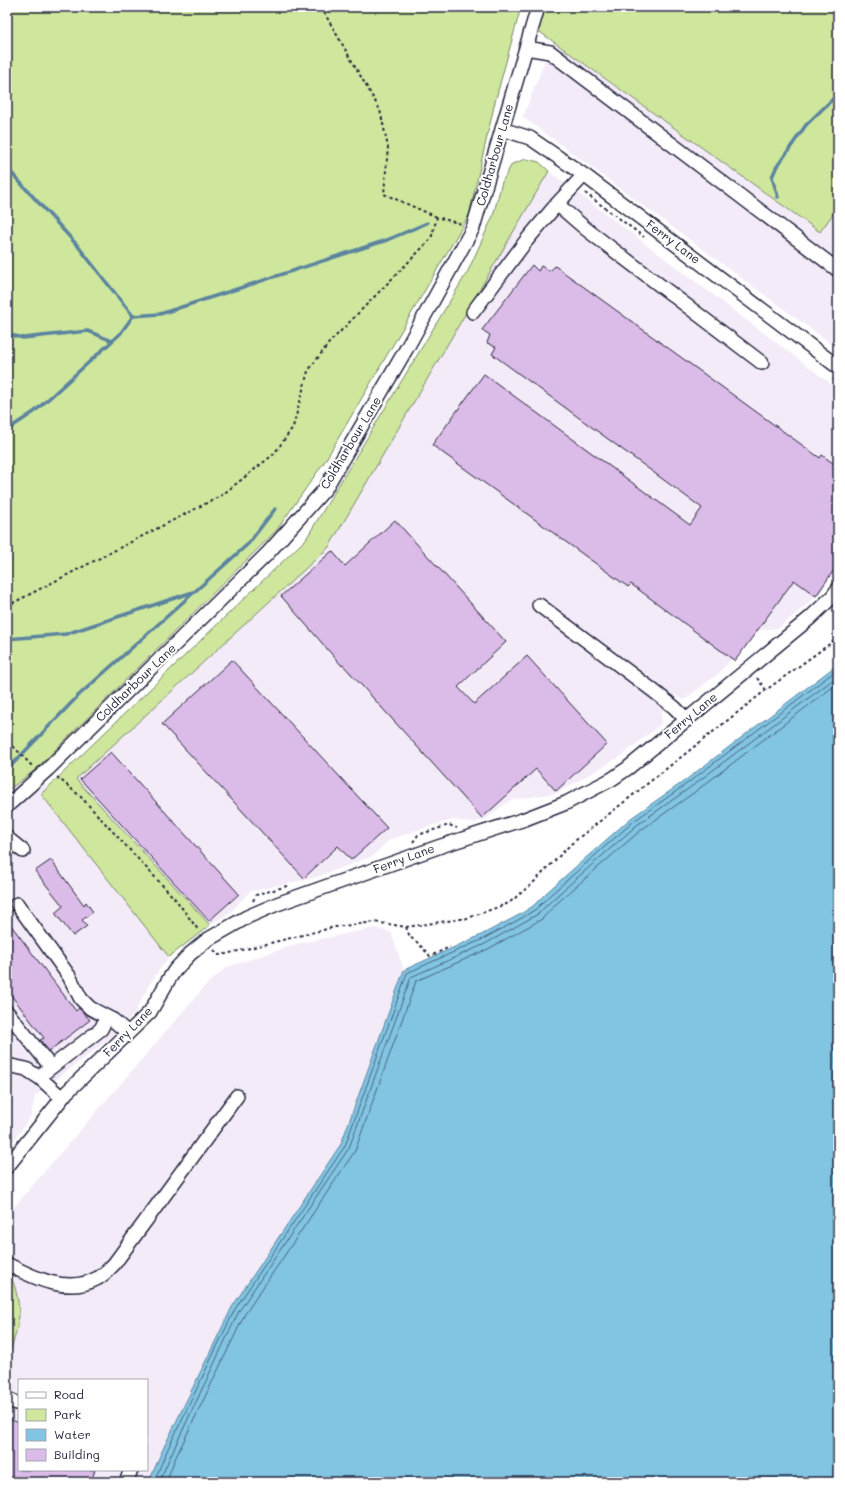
<svg xmlns="http://www.w3.org/2000/svg" width="845" height="1489" font-family="Mali,sans-serif">
  <rect width="100%" height="100%" fill="#fff"/>
  <filter id="ink" filterUnits="userSpaceOnUse"><feTurbulence type="fractalNoise" baseFrequency=".025" numOctaves="2"/><feDisplacementMap in="SourceGraphic" scale="8" xChannelSelector="R" yChannelSelector="G"/><feConvolveMatrix kernelMatrix="1 2 1 2 8 2 1 2 1" color-interpolation-filters="sRGB"/></filter>
  <g filter="url(#ink)">
    <path fill="#f4ebf8" fill-rule="evenodd" d="M552,42L820,231L838,207V349L523,117Z
      M549,171L838,389V567L819,594L779,628L760,630L718,674L684,700L675,695L662,709L661,724L620,757L557,793L510,800L486,819L474,823L454,820L433,825L389,840L373,856L311,879L250,891L231,912L210,925L76,779L329,547Z
      M35,770L169,957L150,983L134,1014L114,1035L35,1096L31,1116L7,1150V791Z
      M375,928L391,932L404,970L341,1144L232,1307L161,1453L149,1482H7V1360L12,1345L19,1315L16,1291L12,1277L7,1270V1215L206,985L227,967L300,943ZM19,1380H147V1470H19Z"/>
    <path fill="#cee79d" stroke="#78846c" d="M7,7H521L495,102L469,215L325,461L276,531L35,770L7,791Z
      M544,7H838V207L820,232L537,30Z
      M526,159L539,162L549,171L329,547L76,779L210,925L169,957L41,794L306,539L468,271L493,216L502,182L512,164Z
      M7,1270C15,1281 19,1301 19,1315C18,1330 12,1346 7,1360Z"/>
    <path fill="#81c5e2" stroke="#5b849f" d="M838,664V1482H149L161,1453L232,1307L341,1144L404,970L481,935L519,915L533,906L546,893L631,818L683,782Z"/>
    <g fill="none" stroke-linecap="round" stroke-linejoin="round">
      <path stroke="#48637e" stroke-width="1" d="M154,1482L165,1455L235,1309L345,1146L407,973L483,939L520,919L536,909L549,896L634,821L685,785L838,669
        M159,1482L170,1457L239,1311L349,1148L411,977L485,944L538,914L552,900L637,825L688,789L838,676
        M166,1482L175,1459L245,1314L355,1151L416,981L488,949L542,919L556,904L641,830L692,794L838,683"/>
      <path stroke="#5b849f" stroke-width="3.5" d="M7,168L77,245L133,316L160,314L387,240L427,223
        M778,197L772,177L776,168L806,125L838,94
        M7,334L23,338L88,331L112,341
        M7,430L34,412L120,334L133,316
        M7,639L66,634L193,592
        M7,770L79,695L248,544L275,509"/>
    </g>
    <path fill="#dbbbe7" stroke="#22223b" d="M532,265L538,271L541,266L550,271L555,266L820,458L822,455L838,467V564L816,596L794,580L735,661L631,584L628,587L432,445L484,374L690,525L702,508L492,354L496,347L487,343L490,335L482,330Z
      M395,520L506,642L458,687L474,704L527,656L607,744L556,791L536,769L482,818L343,665L342,666L281,596L332,551L345,566Z
      M232,660L387,828L351,860L338,846L304,878L162,724Z
      M111,752L239,894L209,921L80,779Z
      M51,860L84,905L86,902L93,912L82,920L87,926L73,936L55,913L63,906L35,871Z
      M7,920L76,1011L79,1008L90,1020L49,1051L40,1040L44,1038L7,990Z
      M7,1418L19,1423V1470H95L91,1482H7Z"/>
    <g fill="none" stroke-linecap="round" stroke-linejoin="round">
      <g stroke="#22223b" stroke-width="16">
        <path id="minor" d="M526,48L550,52L838,270
          M502,129L530,138L584,175L838,367
          M584,175L557,204L586,229L762,363
          M473,312L526,241L557,204
          M539,605L651,689L674,707L687,720
          M7,806L48,769L267,554L325,489L408,346L473,228L538,7
          M7,838L23,851
          M17,904L69,976L81,999L90,1008L107,1017
          M7,1012L51,1067
          M7,1065L26,1069L40,1078L62,1098
          M40,1078L45,1072L101,1029L107,1017L113,1020L128,1033
          M7,1167L67,1092L150,1012L169,979L175,970L190,954L207,940L247,917L277,904L441,846L525,819L566,803L612,779L628,768L810,618L832,597L838,589
          M7,1264C34,1278 68,1295 98,1278C104,1275 109,1269 114,1264L237,1096
          M7,1399L19,1404
          M126,1482L131,1470"/>
      </g>
      <path stroke="#22223b" stroke-width="2" stroke-dasharray="3 3" stroke-linecap="butt" d="M321,7L380,110L388,147L384,194L437,217
        M585,193L644,237
        M833,379L838,383
        M7,606L222,495L274,454L293,427L308,371L329,343L431,239L437,217L461,224
        M757,678L766,690
        M7,745L14,747L33,767
        M57,777L80,796L176,900L199,931
        M413,842L418,835L449,825L457,828
        M253,901L256,895L287,886
        M406,927L410,937L418,943L430,956L450,947
        M214,950L219,955L226,954L335,927L375,922L406,927L468,918L509,903L533,883L571,844L766,690L838,638"/>
      <use href="#minor" stroke="#fff" stroke-width="13"/>
    </g>
  </g>
  <g text-anchor="middle" stroke-width="4" stroke-linejoin="round" paint-order="stroke">
    <g font-size="12" fill="#22223b" stroke="#fff">
      <text transform="translate(495 155) rotate(-74)" y="4">Coldharbour Lane</text>
      <text transform="translate(673 242) rotate(37)" y="4">Ferry Lane</text>
      <text transform="translate(351 443) rotate(-59)" y="4">Coldharbour Lane</text>
      <text transform="translate(136 683) rotate(-44)" y="4">Coldharbour Lane</text>
      <text transform="translate(691 716) rotate(-40)" y="4">Ferry Lane</text>
      <text transform="translate(404 859) rotate(-20)" y="4">Ferry Lane</text>
      <text transform="translate(128 1032) rotate(-46)" y="4">Ferry Lane</text>
    </g>
  </g>
  <rect width="845" height="1489" fill="none" stroke="#fff" stroke-width="24"/>
  <rect x="12" y="12" width="821" height="1465" fill="none" stroke="#22223b" stroke-width="1.5" filter="url(#ink)"/>
  <rect x="18" y="1379" width="130" height="92" fill="#ffffff" stroke="#a7a7b1"/>
  <rect x="26" y="1392" width="20" height="6" fill="#ffffff" stroke="#a7a7b1"/>
  <text x="54" y="1399" font-size="12" fill="#22223b">Road</text>
  <rect x="26" y="1409" width="20" height="12" fill="#cee79d" stroke="#a7a7b1"/>
  <text x="54" y="1419" font-size="12" fill="#22223b">Park</text>
  <rect x="26" y="1429" width="20" height="12" fill="#81c5e2" stroke="#a7a7b1"/>
  <text x="54" y="1439" font-size="12" fill="#22223b">Water</text>
  <rect x="26" y="1449" width="20" height="12" fill="#dbbbe7" stroke="#a7a7b1"/>
  <text x="54" y="1459" font-size="12" fill="#22223b">Building</text>
</svg>
